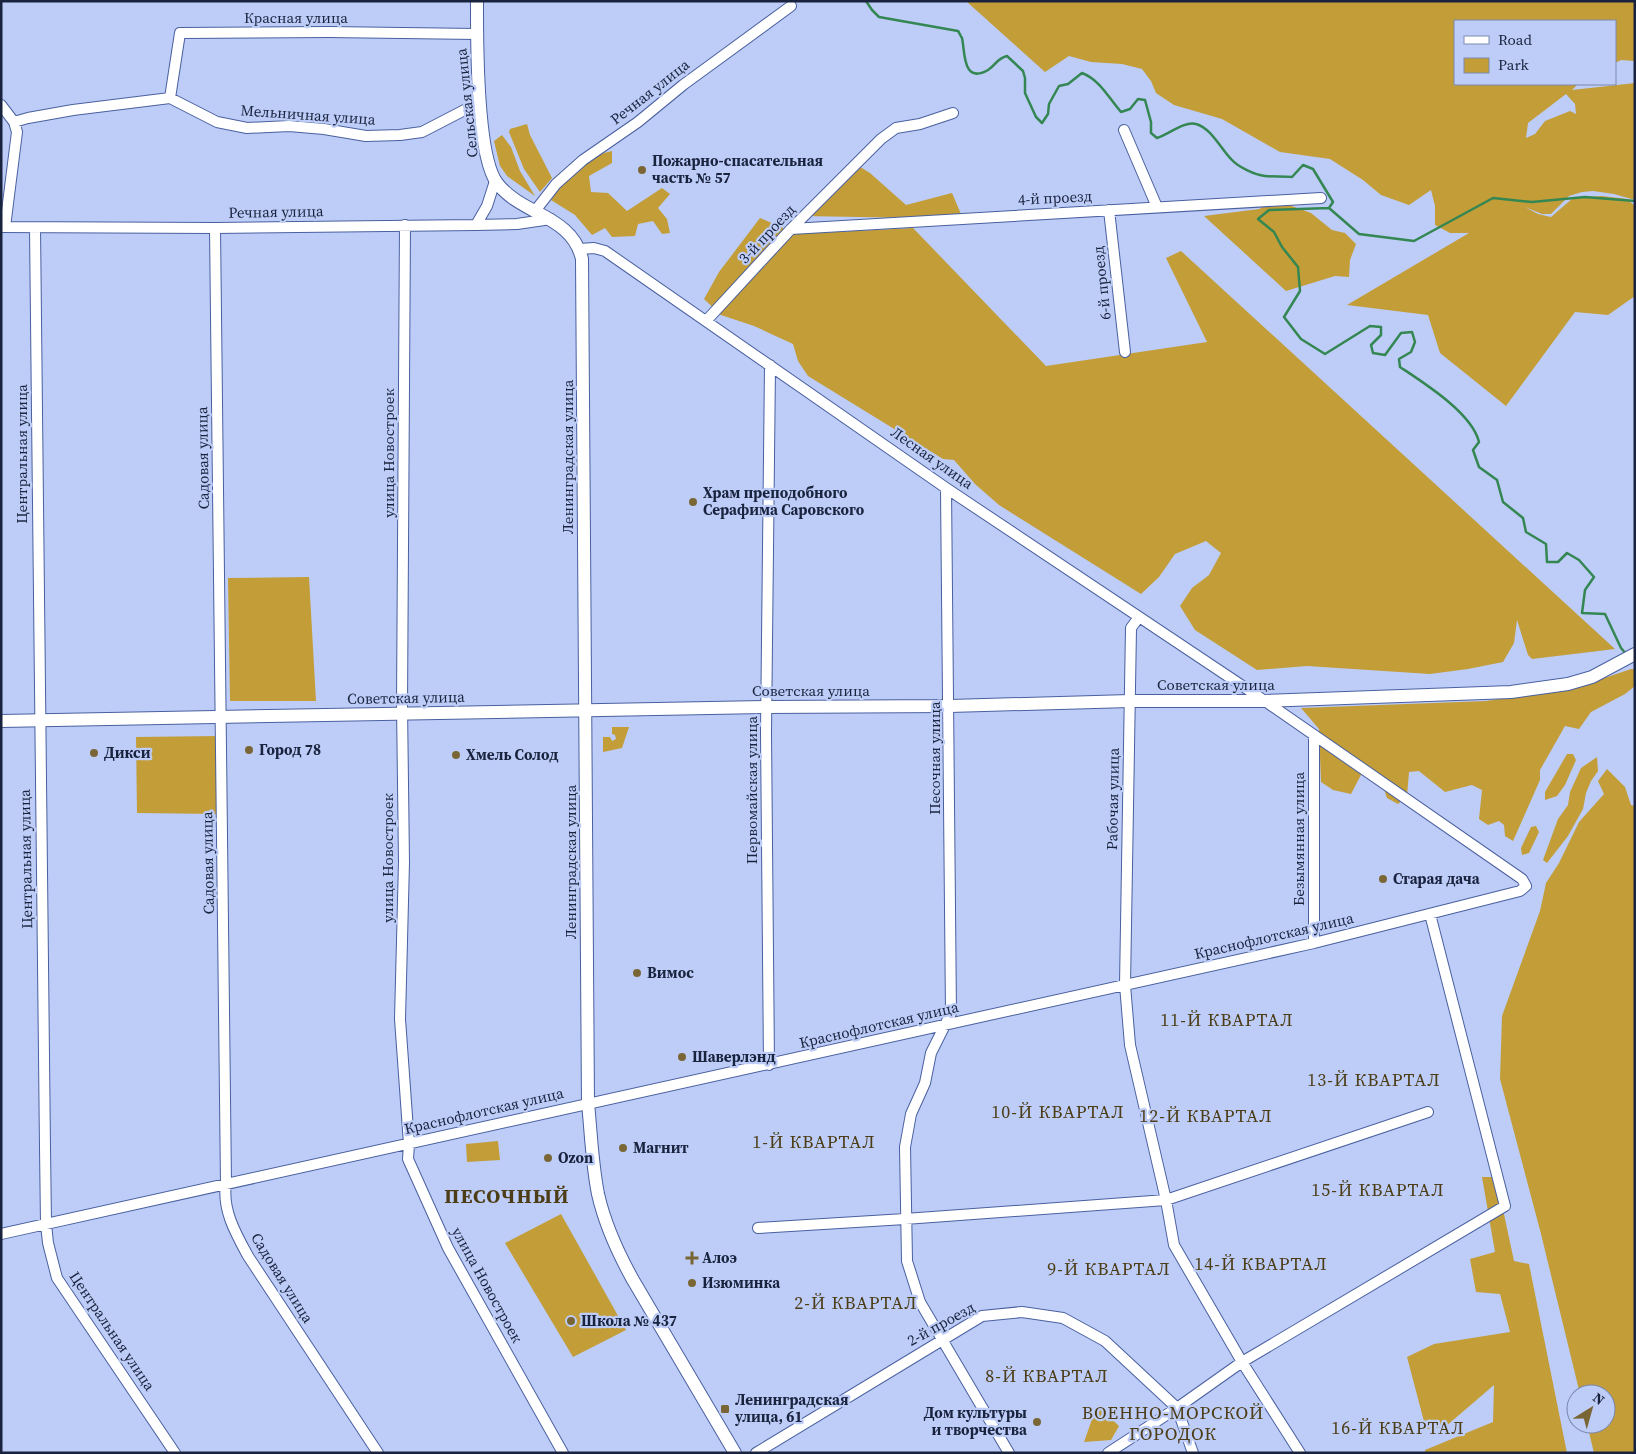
<svg xmlns="http://www.w3.org/2000/svg" width="1636" height="1454" font-family="'Source Serif 4',serif">
  <rect width="100%" height="100%" fill="#bdcdf8"/>
  <path fill="#c39d37" fill-rule="evenodd" d="M966,1H1635V61L1621,60L1615,63V21H1455V84H1578L1572,90L1635,83V200L1614,194L1593,191L1582,192L1569,196L1551,214H1542L1525,207L1538,214L1551,217L1573,198L1602,196L1627,199L1635,206V296L1608,315L1575,312L1506,406L1440,353L1428,315L1347,305L1469,233H1450L1435,225V206L1431,190L1409,205L1381,195L1363,180L1330,159L1280,152L1222,119L1174,105L1156,93L1151,81L1142,69L1122,64L1091,62L1069,56L1045,72ZM1566,94L1575,104L1576,114L1570,111L1545,121L1535,134L1526,138L1528,123Z
    M527,124L530,135L552,178L540,192L524,169L509,132L510,129Z
    M502,135L511,147L520,171L535,196L507,176L500,166L494,141Z
    M612,151V163L589,176L591,192L608,193L627,211L662,188L670,194L658,208L667,219L670,233L662,234L653,221L638,224L635,236L612,237L605,228L592,235L575,215L551,200L561,186L596,155Z
    M857,165L870,173L906,205L952,193L961,214L915,218L803,216Z
    M1267,205H1289L1311,213L1332,230L1345,233L1356,244L1350,260L1349,277L1335,276L1286,291L1204,216L1259,209Z
    M760,218L797,234L913,228L1046,366L1207,342L1166,258L1181,251L1615,649L1532,659L1528,655L1517,620L1514,643L1503,662L1468,669L1430,674L1307,666L1257,670L1195,630L1180,606L1192,588L1209,575L1221,553L1206,541L1175,554L1159,577L1141,594L999,505L975,484L954,460L943,459L808,376L798,361L793,344L754,326L721,315L704,299L719,272Z
    M309,577L316,701H230L228,578Z
    M1631,669H1635V686L1625,694L1591,712L1579,729L1565,726L1540,770V780L1513,841L1505,836L1504,825L1499,821L1488,825L1479,819L1482,790L1472,785L1445,792L1419,771L1409,772L1407,796L1398,804L1387,798L1380,777L1362,773L1351,794L1333,790L1321,782L1319,729L1301,708L1486,701L1578,687Z
    M612,727H629L622,748L603,752V737H610L612,741L616,739L615,735L612,734Z
    M218,736V814L137,813L136,737Z
    M1567,754H1573L1576,760L1565,785L1557,796L1545,800V792Z
    M1597,757L1598,771L1591,781L1586,793L1583,809L1568,836L1547,863L1543,860L1558,819L1568,805L1570,792L1581,768Z
    M1607,769L1625,787L1631,805L1635,806V1453H1594L1587,1424H1606V1394H1580L1541,1234L1500,1079L1502,1016L1540,911L1546,883L1559,863L1579,822L1604,794L1598,781Z
    M1536,826L1539,832L1529,853L1522,855L1521,848L1531,827Z
    M498,1141L500,1160L467,1162L466,1144Z
    M1482,1177H1496L1514,1261L1529,1264L1567,1453H1425V1450L1493,1422L1494,1385L1445,1427L1426,1429L1407,1357L1434,1344L1510,1332L1500,1294L1476,1292L1470,1259L1495,1252Z
    M561,1214L626,1330L573,1357L505,1243Z
    M1097,1405L1119,1426L1111,1440L1084,1442Z"/>
  <g fill="none" stroke-linecap="round" stroke-linejoin="round">
    <path stroke="#348752" stroke-width="2.5" d="M866,1L872,10L879,17L958,31C959,32 961,37 962,38C965,50 962,85 988,70C996,65 996,59 1007,56L1023,71L1025,78V93L1036,117L1042,123L1048,114L1049,104L1059,86L1068,84L1082,73C1100,80 1108,97 1121,112L1130,109L1138,99L1145,100L1151,122V133L1157,138C1169,134 1184,121 1196,124C1211,128 1221,149 1231,159C1238,167 1255,175 1265,176C1274,177 1283,176 1292,177L1303,165L1313,169L1333,202L1329,208L1269,210L1258,219L1274,232L1282,247L1298,267L1300,291L1284,317L1301,339L1325,354L1370,326L1381,327V335L1371,345L1373,353L1385,355L1401,333L1412,332L1415,342L1411,352L1399,359L1400,367C1424,383 1472,413 1479,442L1473,450L1479,467L1497,480L1503,502L1523,518L1526,532L1546,544L1547,562H1558L1567,553L1579,560L1594,577L1585,590L1582,613L1605,614L1621,648L1627,655
      M1329,208L1359,234L1414,241L1493,198L1532,202L1585,197L1635,201"/>
    <g stroke="#4a609f" stroke-width="12">
      <path id="minor" d="M170,98L180,33L328,32L477,34
        M1,105L14,122L17,132L5,227
        M14,122L28,118L73,110L170,98L217,122L247,128L289,126L324,129L366,136L400,135L422,132L480,102
        M1124,130L1157,207
        M1109,210L1125,352
        M535,211L556,184L583,160L638,122L683,85L791,6
        M405,225L402,705L404,862L400,1019L409,1144L408,1159L448,1248L563,1453
        M476,225L487,206L495,181
        M1,227L215,228L476,225L517,224L551,219
        M35,228L45,1148L46,1224L48,1243L57,1278L175,1453
        M215,228L226,1184C222,1210 236,1234 248,1256L378,1453
        M791,229L1321,198
        M706,321L791,229L881,139L896,128L920,124L953,113
        M946,488L951,1013L931,1053L925,1083L911,1114L905,1147L907,1261L920,1302L1009,1453
        M1139,617L1131,628L1125,985L1130,1045L1166,1200L1174,1245L1242,1362L1300,1453
        M1314,943V735
        M769,1065L766,733L770,365
        M758,1228L905,1219L1166,1200L1428,1112
        M1,1234L1314,943L1520,891L1526,886L1522,879L1265,701L946,488L605,251L594,248L580,249
        M756,1453L982,1316L1022,1312L1063,1318L1105,1341L1177,1408L1193,1453
        M1108,1453L1177,1408L1242,1362L1505,1206L1430,914"/>
    </g>
    <g stroke="#4a609f" stroke-width="14">
      <path id="major" d="M477,1C477,38 476,155 497,183C521,215 572,215 582,259L588,1103C591,1133 592,1164 598,1194C605,1225 618,1253 633,1280L735,1453
        M1,721L766,707L950,706L1130,701H1265L1511,692L1568,684L1592,677L1635,654"/>
    </g>
    <use href="#minor" stroke="#fff" stroke-width="10"/>
    <use href="#major" stroke="#fff" stroke-width="12"/>
  </g>
  <g fill="#7a6635" stroke="#bdcdf8" stroke-width="2">
    <circle cx="642" cy="170" r="5"/>
    <circle cx="693" cy="502" r="5"/>
    <circle cx="249" cy="750" r="5"/>
    <circle cx="94" cy="753" r="5"/>
    <circle cx="456" cy="755" r="5"/>
    <circle cx="1383" cy="879" r="5"/>
    <circle cx="637" cy="973" r="5"/>
    <circle cx="682" cy="1057" r="5"/>
    <circle cx="623" cy="1148" r="5"/>
    <circle cx="548" cy="1158" r="5"/>
    <path d="M689.5 1250.5h5v5h5v5h-5v5h-5v-5h-5v-5h5z"/>
    <circle cx="692" cy="1283" r="5"/>
    <circle cx="571" cy="1321" r="5"/>
    <rect x="720" y="1404" width="10" height="10" rx="2.5"/>
    <circle cx="1037" cy="1422" r="5"/>
  </g>
  <g text-anchor="middle" stroke-width="4.5" stroke-linejoin="round" paint-order="stroke">
    <g font-size="15" fill="#1a233e" stroke="#bdcdf8">
      <text x="296" y="23">Красная улица</text>
      <text transform="translate(650 92) rotate(-38)" y="5">Речная улица</text>
      <text transform="translate(467 103) rotate(-96)" y="5">Сельская улица</text>
      <text transform="translate(308 115) rotate(4)" y="5">Мельничная улица</text>
      <text transform="translate(1055 198) rotate(-3)" y="5">4-й проезд</text>
      <text transform="translate(276 212) rotate(-1)" y="5">Речная улица</text>
      <text transform="translate(767 234) rotate(-47)" y="5">3-й проезд</text>
      <text transform="translate(1102 283) rotate(-96)" y="5">6-й проезд</text>
      <text transform="translate(389 453) rotate(-90)" y="5">улица Новостроек</text>
      <text transform="translate(22 454) rotate(-90)" y="5">Центральная улица</text>
      <text transform="translate(568 457) rotate(-90)" y="5">Ленинградская улица</text>
      <text transform="translate(203 458) rotate(-91)" y="5">Садовая улица</text>
      <text transform="translate(932 458) rotate(35)" y="5">Лесная улица</text>
      <text x="1216" y="690">Советская улица</text>
      <text x="811" y="696">Советская улица</text>
      <text transform="translate(406 698) rotate(-1)" y="5">Советская улица</text>
      <text transform="translate(935 758) rotate(-90)" y="5">Песочная улица</text>
      <text transform="translate(752 790) rotate(-90)" y="5">Первомайская улица</text>
      <text transform="translate(1113 799) rotate(-89)" y="5">Рабочая улица</text>
      <text transform="translate(1299 839) rotate(-90)" y="5">Безымянная улица</text>
      <text transform="translate(388 858) rotate(-90)" y="5">улица Новостроек</text>
      <text transform="translate(26 859) rotate(-91)" y="5">Центральная улица</text>
      <text transform="translate(571 862) rotate(-90)" y="5">Ленинградская улица</text>
      <text transform="translate(208 863) rotate(-91)" y="5">Садовая улица</text>
      <text transform="translate(1274 936) rotate(-13)" y="5">Краснофлотская улица</text>
      <text transform="translate(879 1025) rotate(-13)" y="5">Краснофлотская улица</text>
      <text transform="translate(484 1111) rotate(-13)" y="5">Краснофлотская улица</text>
      <text transform="translate(282 1278) rotate(58)" y="5">Садовая улица</text>
      <text transform="translate(487 1285) rotate(61)" y="5">улица Новостроек</text>
      <text transform="translate(941 1324) rotate(-29)" y="5">2-й проезд</text>
      <text transform="translate(112 1331) rotate(56)" y="5">Центральная улица</text>
    </g>
    <g font-size="15" font-weight="bold" fill="#1a233e" stroke="#bdcdf8" text-anchor="start">
      <text x="652" y="166">Пожарно-спасательная<tspan x="652" dy="17">часть № 57</tspan></text>
      <text x="703" y="498">Храм преподобного<tspan x="703" dy="17">Серафима Саровского</tspan></text>
      <text x="259" y="755">Город 78</text>
      <text x="104" y="758">Дикси</text>
      <text x="466" y="760">Хмель Солод</text>
      <text x="1393" y="884">Старая дача</text>
      <text x="647" y="978">Вимос</text>
      <text x="692" y="1062">Шаверлэнд</text>
      <text x="633" y="1153">Магнит</text>
      <text x="558" y="1163">Ozon</text>
      <text x="702" y="1263">Алоэ</text>
      <text x="702" y="1288">Изюминка</text>
      <text x="581" y="1326">Школа № 437</text>
      <text x="735" y="1405">Ленинградская<tspan x="735" dy="17">улица, 61</tspan></text>
      <text x="1027" y="1418" text-anchor="end">Дом культуры<tspan x="1027" dy="17">и творчества</tspan></text>
    </g>
    <g font-size="18" letter-spacing="1" fill="#4d3d16" stroke="#bdcdf8">
      <text x="1227" y="1026">11-Й КВАРТАЛ</text>
      <text x="1374" y="1086">13-Й КВАРТАЛ</text>
      <text x="1058" y="1118">10-Й КВАРТАЛ</text>
      <text x="1206" y="1122">12-Й КВАРТАЛ</text>
      <text x="814" y="1148">1-Й КВАРТАЛ</text>
      <text x="1378" y="1196">15-Й КВАРТАЛ</text>
      <text x="1261" y="1270">14-Й КВАРТАЛ</text>
      <text x="1109" y="1275">9-Й КВАРТАЛ</text>
      <text x="856" y="1309">2-Й КВАРТАЛ</text>
      <text x="1047" y="1382">8-Й КВАРТАЛ</text>
      <text x="1173" y="1419">ВОЕННО-МОРСКОЙ<tspan x="1173" dy="21">ГОРОДОК</tspan></text>
      <text x="1398" y="1434">16-Й КВАРТАЛ</text>
    </g>
    <g font-size="20" font-weight="bold" letter-spacing="1" fill="#4d3d16" stroke="#bdcdf8">
      <text x="507" y="1203">ПЕСОЧНЫЙ</text>
    </g>
  </g>
  <rect width="1636" height="1454" fill="none" stroke="#1a233e" stroke-width="5"/>
  <rect x="1454" y="20" width="162" height="65" fill="#bdcdf8" stroke="#7c89ae"/>
  <rect x="1464" y="36" width="25" height="8" fill="#ffffff" stroke="#7c89ae"/>
  <text x="1498" y="45" font-size="15" fill="#1a233e">Road</text>
  <rect x="1464" y="58" width="25" height="15" fill="#c39d37" stroke="#7c89ae"/>
  <text x="1498" y="70" font-size="15" fill="#1a233e">Park</text>
  <g transform="translate(1591 1409) rotate(37)"><circle r="24" fill="#bdcdf8" stroke="#7c89ae"/>
  <path d="M0-4L9 19L0 12L-9 19Z" fill="#7a6635"/>
  <text y="-8" font-size="14" font-weight="bold" text-anchor="middle" fill="#1a233e">N</text>
  </g>
</svg>
